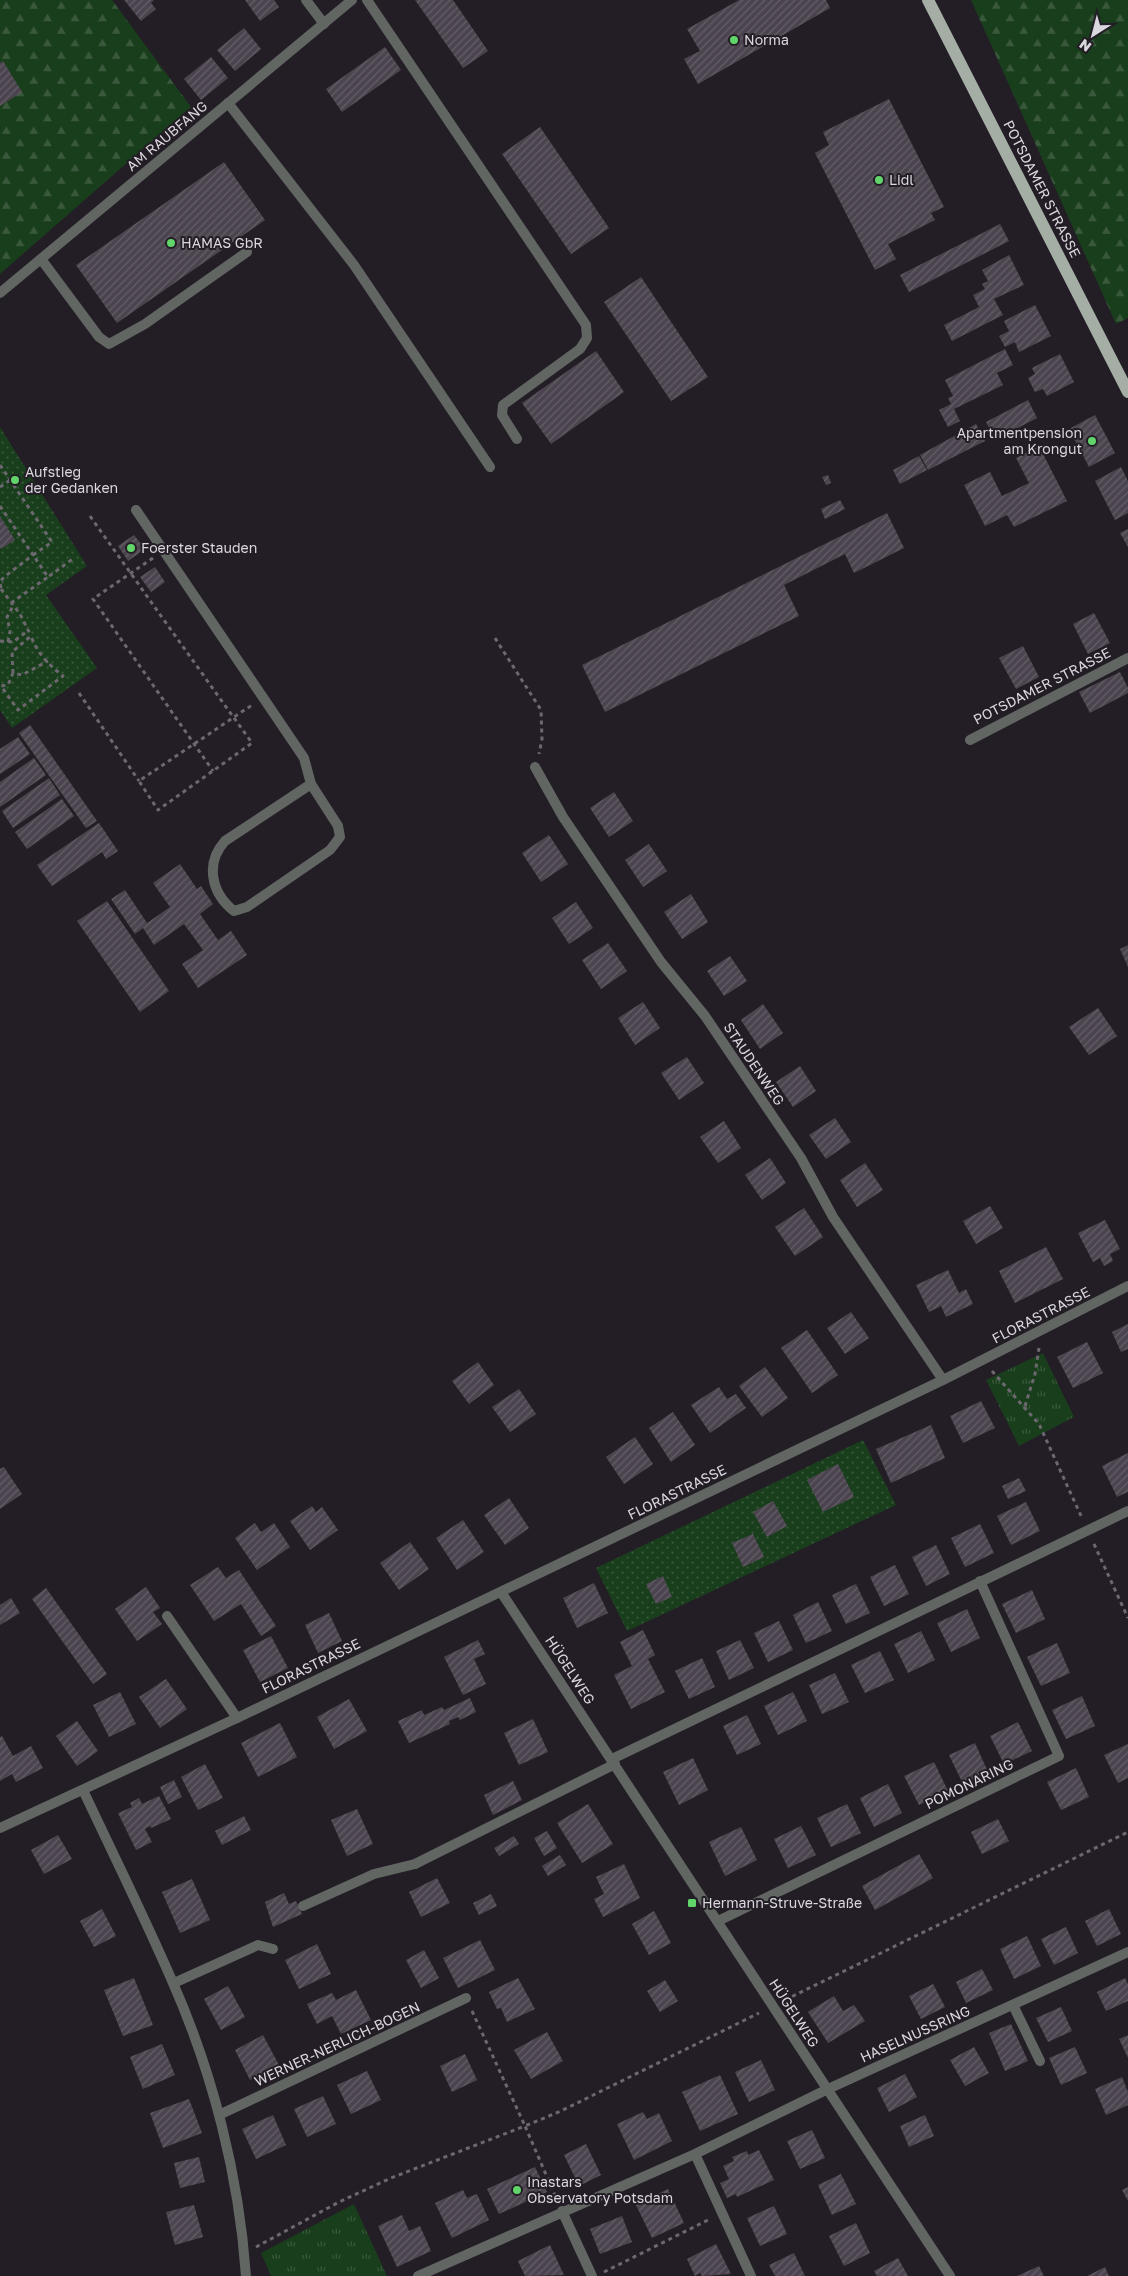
<svg xmlns="http://www.w3.org/2000/svg" width="1128" height="2276" font-family="'Golos Text',sans-serif">
  <defs>
    <pattern id="forest-firs" width="22" height="20" patternUnits="userSpaceOnUse" patternTransform="scale(1.25)"><rect width="22" height="20" fill="#193e1b"/><path d="M5 1l3.5 6h-7zM16 11l3.5 6h-7z" fill="#3a593c"/></pattern>
    <pattern id="park-tufts" width="24" height="20" patternUnits="userSpaceOnUse" patternTransform="scale(1.25)"><rect width="24" height="20" fill="#193e1b"/><path d="M3 7l-1-3M5 7V3M7 7l1-3M15 17l-1-3M17 17v-4M19 17l1-3" fill="none" stroke="#3a593c"/></pattern>
    <pattern id="garden-dots" width="8" height="8" patternUnits="userSpaceOnUse" patternTransform="scale(1.25)"><rect width="8" height="8" fill="#193e1b"/><path d="M2 2h.1M6 6h.1" fill="none" stroke="#3a593c" stroke-width="1.8" stroke-linecap="round"/></pattern>
    <pattern id="building-hatch" width="6" height="6" patternUnits="userSpaceOnUse" patternTransform="scale(1.25)"><rect width="6" height="6" fill="#4b444f"/><path d="M-1 1l2-2M0 6l6-6M5 7l2-2" fill="none" stroke="#645e68"/></pattern>
  </defs>
  <rect width="100%" height="100%" fill="#231d26"/>
  <path fill="url(#forest-firs)" d="M0,0H112L191,107L0,274Z
    M971,0H1128V318L1116,324Z"/>
  <path fill="url(#park-tufts)" d="M1043,1353L1074,1417L1019,1446L986,1380Z
    M354,2204L387,2276H271L261,2253Z"/>
  <path fill="url(#garden-dots)" d="M0,427L87,566L46,595L97,668L12,728L0,710Z
    M863,1440L896,1505L627,1631L596,1568Z"/>
  <path fill="url(#building-hatch)" d="M124,0H154L151,3L156,9L141,21Z
    M245,0H274L279,7L260,21Z
    M415,0H453L488,51L463,68Z
    M739,0H826L830,8L698,84L684,59L700,51L687,29Z
    M244,28L261,49L235,71L217,50Z
    M385,47L401,70L342,112L326,89Z
    M211,57L228,78L201,100L184,79Z
    M3,61L22,92L0,106V63Z
    M889,99L944,207L931,213L935,220L888,244L896,259L875,270L815,153L829,145L823,132Z
    M540,127L609,228L571,254L502,154Z
    M224,162L265,220L117,323L76,265Z
    M1000,224L1009,241L909,292L900,275Z
    M1009,255L1024,285L994,299L1003,315L952,341L944,325L979,307L973,295L985,289L982,284L988,281L982,270Z
    M641,277L708,377L671,401L604,302Z
    M1035,305L1051,336L1019,352L1015,342L1005,347L999,336L1009,331L1004,321Z
    M1005,349L1013,365L997,373L1003,385L954,409L960,421L948,427L939,410L951,404L948,398L953,396L945,380Z
    M596,351L624,392L551,444L522,403Z
    M1060,354L1074,382L1047,396L1043,389L1035,392L1028,378L1035,374L1032,368Z
    M1028,400L1037,418L995,440L986,422Z
    M1095,415L1115,453L1089,467L1069,429Z
    M976,424L985,441L928,470L920,455Z
    M1039,446L1067,501L1014,527L1007,515L985,526L964,485L990,472L1002,496L1029,483L1016,458Z
    M919,456L927,470L900,484L893,470Z
    M1121,467L1128,481V513L1115,520L1095,481Z
    M828,475L831,483L826,485L822,477Z
    M840,500L845,509L825,519L821,509Z
    M887,513L904,548L854,573L845,554L784,585L799,616L605,712L582,665Z
    M0,516L15,540L1,549L0,547Z
    M1128,529V547L1120,533Z
    M134,535L145,549L128,561L118,546Z
    M155,567L165,582L151,592L140,577Z
    M1094,613L1110,643L1088,654L1073,624Z
    M1023,646L1039,677L1016,689L999,658Z
    M1120,672L1128,688V693L1090,713L1079,692Z
    M30,725L97,821L86,828L19,733Z
    M18,737L30,754L0,774V749Z
    M34,758L46,775L0,807V782Z
    M49,778L60,795L13,828L2,811Z
    M614,792L633,821L609,837L590,808Z
    M62,799L74,816L27,849L15,832Z
    M99,823L118,851L106,859L102,852L52,886L37,865Z
    M549,835L568,864L541,882L522,853Z
    M649,844L667,871L643,887L625,860Z
    M180,864L197,889L201,886L213,904L200,914L218,940L231,931L247,955L198,988L182,964L203,950L184,924L154,945L143,928L135,934L111,899L125,890L147,923L170,907L153,883Z
    M691,894L708,922L682,939L664,912Z
    M107,901L169,991L140,1012L77,921Z
    M576,902L593,928L569,944L552,918Z
    M608,943L627,971L601,989L582,960Z
    M1128,945V967L1120,949Z
    M730,956L747,981L724,996L707,971Z
    M643,1002L660,1028L635,1045L618,1018Z
    M763,1004L783,1033L760,1049L741,1020Z
    M1098,1008L1117,1036L1089,1055L1069,1027Z
    M687,1057L704,1083L679,1100L661,1073Z
    M800,1066L816,1091L793,1107L776,1082Z
    M835,1118L851,1142L826,1159L809,1135Z
    M724,1121L741,1148L718,1163L700,1137Z
    M770,1158L786,1183L762,1200L745,1175Z
    M865,1163L883,1190L857,1207L840,1180Z
    M990,1206L1003,1228L976,1244L963,1221Z
    M804,1208L823,1237L795,1256L775,1227Z
    M1105,1220L1120,1249L1110,1254L1113,1261L1104,1266L1100,1258L1093,1262L1078,1233Z
    M1046,1247L1063,1279L1015,1303L999,1271Z
    M948,1270L959,1293L966,1289L973,1304L946,1317L941,1306L929,1312L916,1285Z
    M851,1312L869,1338L845,1354L827,1328Z
    M1128,1324V1349L1121,1352L1112,1332Z
    M807,1330L838,1375L812,1393L781,1348Z
    M1087,1342L1103,1373L1073,1388L1057,1357Z
    M478,1362L494,1385L469,1404L452,1381Z
    M765,1367L788,1398L762,1417L739,1386Z
    M719,1387L727,1399L736,1394L746,1408L710,1433L691,1405Z
    M519,1389L536,1414L510,1432L492,1407Z
    M981,1401L995,1428L963,1443L950,1416Z
    M673,1412L695,1445L671,1462L649,1428Z
    M931,1425L945,1458L891,1483L876,1449Z
    M635,1437L653,1464L624,1484L606,1457Z
    M1128,1453V1492L1117,1497L1102,1466Z
    M838,1464L854,1497L823,1512L807,1480Z
    M4,1467L22,1494L0,1509V1469Z
    M1019,1478L1026,1491L1008,1499L1002,1486Z
    M509,1498L529,1528L505,1545L484,1515Z
    M773,1501L787,1526L767,1537L753,1512Z
    M1026,1502L1040,1531L1011,1545L997,1516Z
    M312,1506L316,1512L322,1507L338,1530L310,1550L290,1521Z
    M463,1520L484,1552L457,1570L436,1538Z
    M255,1523L261,1532L274,1523L290,1547L257,1570L235,1538Z
    M980,1524L994,1553L965,1567L951,1538Z
    M753,1534L764,1557L743,1567L732,1543Z
    M410,1542L429,1569L399,1590L380,1563Z
    M936,1545L950,1574L926,1586L912,1557Z
    M895,1565L909,1594L884,1606L870,1577Z
    M218,1567L226,1578L239,1570L276,1626L261,1636L241,1604L214,1621L190,1585Z
    M663,1576L672,1597L656,1604L646,1584Z
    M594,1583L608,1613L577,1628L563,1598Z
    M856,1584L870,1613L846,1624L832,1595Z
    M146,1587L160,1608L153,1612L162,1624L137,1641L115,1609Z
    M46,1588L107,1674L93,1684L32,1599Z
    M1032,1590L1045,1619L1016,1633L1002,1604Z
    M11,1598L20,1613L0,1625V1605Z
    M818,1602L832,1631L806,1643L793,1615Z
    M967,1609L980,1638L951,1652L937,1623Z
    M329,1613L342,1641L318,1653L305,1625Z
    M779,1621L793,1650L768,1662L754,1633Z
    M643,1630L655,1655L648,1659L665,1692L631,1709L614,1675L632,1666L620,1642Z
    M921,1631L935,1660L908,1673L894,1644Z
    M271,1636L288,1668L260,1682L243,1650Z
    M478,1640L485,1654L474,1659L486,1684L463,1695L444,1657Z
    M740,1640L754,1668L729,1680L716,1651Z
    M1057,1643L1070,1673L1041,1686L1027,1657Z
    M880,1651L894,1680L865,1693L851,1665Z
    M702,1658L715,1687L689,1699L675,1671Z
    M835,1673L849,1702L822,1714L809,1685Z
    M166,1679L187,1709L160,1728L139,1697Z
    M120,1692L136,1724L109,1737L93,1705Z
    M793,1692L807,1721L778,1735L764,1706Z
    M1082,1696L1095,1726L1066,1739L1052,1710Z
    M470,1698L476,1712L460,1720L458,1717L449,1721L450,1724L409,1743L398,1721L422,1710L424,1715L442,1707L444,1710Z
    M349,1699L367,1731L334,1749L317,1717Z
    M747,1715L761,1744L737,1755L723,1726Z
    M533,1719L548,1752L519,1765L504,1733Z
    M77,1721L98,1751L77,1766L56,1736Z
    M1018,1722L1032,1751L1004,1764L990,1736Z
    M280,1723L297,1757L258,1777L241,1743Z
    M2,1736L13,1756L31,1746L43,1768L16,1782L12,1774L0,1781V1737Z
    M975,1743L988,1772L963,1784L949,1755Z
    M1128,1744V1778L1118,1783L1104,1755Z
    M693,1758L708,1790L679,1805L663,1772Z
    M934,1762L948,1791L919,1805L904,1776Z
    M205,1764L223,1798L198,1810L181,1777Z
    M1076,1768L1089,1797L1061,1810L1047,1782Z
    M174,1780L182,1797L168,1804L160,1787Z
    M513,1781L522,1800L493,1815L484,1795Z
    M888,1784L902,1813L874,1827L860,1798Z
    M159,1796L171,1819L151,1828L150,1826L145,1829L152,1842L136,1850L118,1813L132,1807L130,1803L139,1798L142,1804Z
    M588,1804L613,1844L582,1863L557,1823Z
    M847,1804L861,1833L831,1847L817,1818Z
    M357,1809L373,1844L347,1856L331,1820Z
    M244,1816L251,1830L222,1845L215,1831Z
    M998,1819L1009,1841L982,1854L971,1832Z
    M801,1826L816,1855L788,1868L774,1839Z
    M741,1827L757,1860L725,1876L709,1842Z
    M547,1831L557,1848L544,1856L534,1838Z
    M58,1835L72,1859L44,1874L31,1850Z
    M514,1836L519,1844L499,1856L494,1848Z
    M919,1854L933,1878L875,1910L862,1886Z
    M560,1855L566,1865L548,1876L542,1866Z
    M624,1864L640,1898L603,1917L594,1899L604,1894L596,1877Z
    M437,1878L450,1903L421,1917L409,1892Z
    M192,1879L210,1920L180,1933L162,1892Z
    M284,1893L289,1904L296,1901L302,1914L273,1927L265,1902Z
    M491,1894L497,1906L479,1915L473,1903Z
    M102,1909L116,1936L94,1947L80,1921Z
    M1109,1909L1121,1934L1097,1946L1085,1921Z
    M654,1911L671,1943L649,1955L632,1924Z
    M1066,1927L1078,1953L1054,1965L1041,1939Z
    M1027,1936L1041,1966L1014,1979L1000,1949Z
    M480,1940L495,1970L458,1988L443,1958Z
    M317,1944L331,1974L299,1989L285,1960Z
    M424,1950L439,1978L421,1988L406,1960Z
    M982,1969L993,1990L966,2003L956,1982Z
    M134,1978L153,2025L123,2036L104,1990Z
    M518,1978L535,2009L507,2022L501,2008L497,2009L489,1992Z
    M1125,1978L1128,1984V2001L1106,2011L1097,1992Z
    M665,1980L678,2001L660,2012L647,1991Z
    M933,1984L945,2007L921,2019L909,1996Z
    M228,1986L245,2017L221,2030L204,1999Z
    M356,1990L371,2020L341,2034L332,2016L317,2024L307,2004L332,1993L336,2000Z
    M834,1996L843,2011L854,2005L865,2021L828,2043L808,2012Z
    M1061,2007L1072,2031L1048,2042L1036,2018Z
    M1011,2024L1028,2061L1005,2071L989,2033Z
    M547,2032L563,2061L531,2079L514,2050Z
    M263,2035L279,2065L250,2080L235,2050Z
    M1128,2035V2058L1119,2039Z
    M162,2044L175,2075L143,2089L130,2057Z
    M974,2047L989,2073L965,2086L950,2060Z
    M1075,2047L1087,2073L1061,2085L1049,2058Z
    M465,2054L477,2080L452,2092L440,2066Z
    M761,2060L775,2090L749,2102L735,2072Z
    M367,2071L381,2100L351,2114L337,2085Z
    M905,2074L917,2097L889,2112L877,2088Z
    M720,2075L738,2114L700,2131L682,2092Z
    M1122,2077L1128,2092V2105L1106,2115L1095,2089Z
    M323,2096L336,2124L307,2137L294,2109Z
    M189,2099L202,2133L163,2148L150,2113Z
    M643,2112L647,2119L659,2113L672,2141L634,2160L617,2124Z
    M273,2115L286,2145L256,2159L242,2129Z
    M925,2115L934,2136L909,2147L900,2126Z
    M812,2130L825,2158L800,2169L787,2141Z
    M586,2144L601,2175L579,2186L564,2155Z
    M759,2150L774,2180L737,2197L736,2194L727,2198L720,2183L729,2179L723,2166L734,2161L732,2157L747,2151L748,2155Z
    M199,2157L205,2182L180,2188L174,2163Z
    M535,2167L547,2192L499,2214L487,2189Z
    M841,2174L856,2204L832,2215L818,2185Z
    M1128,2187V2201L1122,2190Z
    M668,2189L684,2223L652,2238L636,2205Z
    M463,2190L467,2198L477,2194L489,2220L452,2238L435,2203Z
    M194,2205L203,2237L175,2245L166,2212Z
    M774,2206L787,2234L760,2246L747,2218Z
    M402,2215L409,2231L420,2226L431,2251L397,2267L378,2226Z
    M622,2216L632,2242L600,2254L590,2229Z
    M856,2223L870,2253L844,2266L829,2236Z
    M716,2244L731,2274L702,2276L700,2273L695,2276L687,2259Z
    M550,2245L564,2275L525,2276L518,2261Z
    M794,2253L805,2276H775L769,2265Z
    M898,2258L908,2276H877L874,2271Z
    M1039,2266L1044,2276H1017Z
    M1105,2267L1109,2276H1087Z"/>
  <g fill="none" stroke-linecap="round" stroke-linejoin="round">
    <path stroke="#6d6870" stroke-width="3" stroke-dasharray="4 4" stroke-linecap="butt" d="M0,465L52,542L33,555L48,577L74,558
      M0,487L10,480
      M0,506L33,555L4,577L0,582L1,589
      M90,516C144,592 198,668 252,743L158,810L139,781L252,705
      M153,558L93,599L213,771
      M1,589L20,614L31,636
      M11,603L48,577
      M495,638L541,710L542,739L539,754
      M0,641L13,642L29,630
      M8,642L10,631L7,617L13,606
      M13,673L12,652L31,636C37,653 49,665 63,676L18,710L1,686L8,685L13,673L22,675L48,661
      M79,693L139,781
      M992,1371L1039,1424L1082,1518
      M1025,1406L1035,1374L1039,1348
      M1094,1544L1128,1618
      M785,2000L1128,1832
      M472,2011L525,2126L561,2111L759,2013
      M256,2247L339,2202L391,2178L525,2126L557,2200
      M604,2272L710,2219"/>
    <path stroke="#626662" stroke-width="10" d="M306,0L324,24
      M367,0L586,325L587,338L580,349L503,405L502,415L517,439
      M228,103L354,265L490,467
      M41,259L99,337L109,344L145,324L247,252
      M136,510L304,758L311,784L225,841C205,863 211,893 234,911L247,907L330,850L340,837L338,826L311,784
      M167,1616L237,1718
      M303,1906L374,1874L415,1864
      M1013,2005L1040,2061"/>
    <path stroke="#626662" stroke-width="10" d="M0,293L352,0
      M970,740L1128,658
      M535,767L563,817L661,962L705,1016L801,1158L833,1217L943,1380
      M501,1592L950,2276
      M612,1759L1128,1511
      M83,1790C113,1854 145,1918 173,1983C213,2074 239,2176 246,2276
      M0,1828L237,1718L943,1380L1128,1286
      M415,1864L615,1764
      M718,1921L1059,1756L980,1581
      M174,1983L258,1945L273,1949
      M219,2115L466,1998
      M695,2154L751,2276
      M562,2211L592,2276
      M418,2276L695,2154L828,2089L1128,1952"/>
    <path stroke="#a5aea5" stroke-width="12" d="M928,0L1128,392"/>
  </g>
  <g fill="#61d46a" stroke="#231d26" stroke-width="2">
    <circle cx="734" cy="40" r="5"/>
    <circle cx="879" cy="180" r="5"/>
    <circle cx="171" cy="243" r="5"/>
    <circle cx="1092" cy="441" r="5"/>
    <circle cx="15" cy="480" r="5"/>
    <circle cx="131" cy="548" r="5"/>
    <rect x="687" y="1898" width="10" height="10" rx="2.5"/>
    <circle cx="517" cy="2190" r="5"/>
  </g>
  <g text-anchor="middle" stroke-width="4" stroke-linejoin="round" paint-order="stroke">
    <g font-size="14" fill="#dbd7de" stroke="#231d26" text-anchor="start">
      <text x="744" y="45">Norma</text>
      <text x="889" y="185">Lidl</text>
      <text x="181" y="248">HAMAS GbR</text>
      <text x="1082" y="438" text-anchor="end">Apartmentpension<tspan x="1082" dy="16">am Krongut</tspan></text>
      <text x="25" y="477">Aufstieg<tspan x="25" dy="16">der Gedanken</tspan></text>
      <text x="141" y="553">Foerster Stauden</text>
      <text x="702" y="1908">Hermann-Struve-Straße</text>
      <text x="527" y="2187">Inastars<tspan x="527" dy="16">Observatory Potsdam</tspan></text>
    </g>
    <g font-size="14" fill="#dbd7de" stroke="#231d26">
      <text transform="translate(167 136) rotate(-40)" y="5">AM RAUBFANG</text>
      <text transform="translate(1042 189) rotate(63)" y="5">POTSDAMER STRASSE</text>
      <text transform="translate(1042 686) rotate(-27)" y="5">POTSDAMER STRASSE</text>
      <text transform="translate(754 1064) rotate(56)" y="5">STAUDENWEG</text>
      <text transform="translate(1041 1315) rotate(-27)" y="5">FLORASTRASSE</text>
      <text transform="translate(677 1492) rotate(-26)" y="5">FLORASTRASSE</text>
      <text transform="translate(311 1666) rotate(-26)" y="5">FLORASTRASSE</text>
      <text transform="translate(570 1670) rotate(57)" y="5">HÜGELWEG</text>
      <text transform="translate(969 1784) rotate(-26)" y="5">POMONARING</text>
      <text transform="translate(794 2013) rotate(57)" y="5">HÜGELWEG</text>
      <text transform="translate(915 2034) rotate(-24)" y="5">HASELNUSSRING</text>
      <text transform="translate(337 2044) rotate(-25)" y="5">WERNER-NERLICH-BOGEN</text>
    </g>
  </g>
  <g transform="translate(1093 35) rotate(216)" stroke="#231d26" stroke-width="4" paint-order="stroke">
  <path d="M0-4L9 19L0 12L-9 19Z" fill="#dbd7de"/>
  <text y="-8" font-size="14" font-weight="bold" text-anchor="middle" fill="#dbd7de">N</text>
  </g>
</svg>
